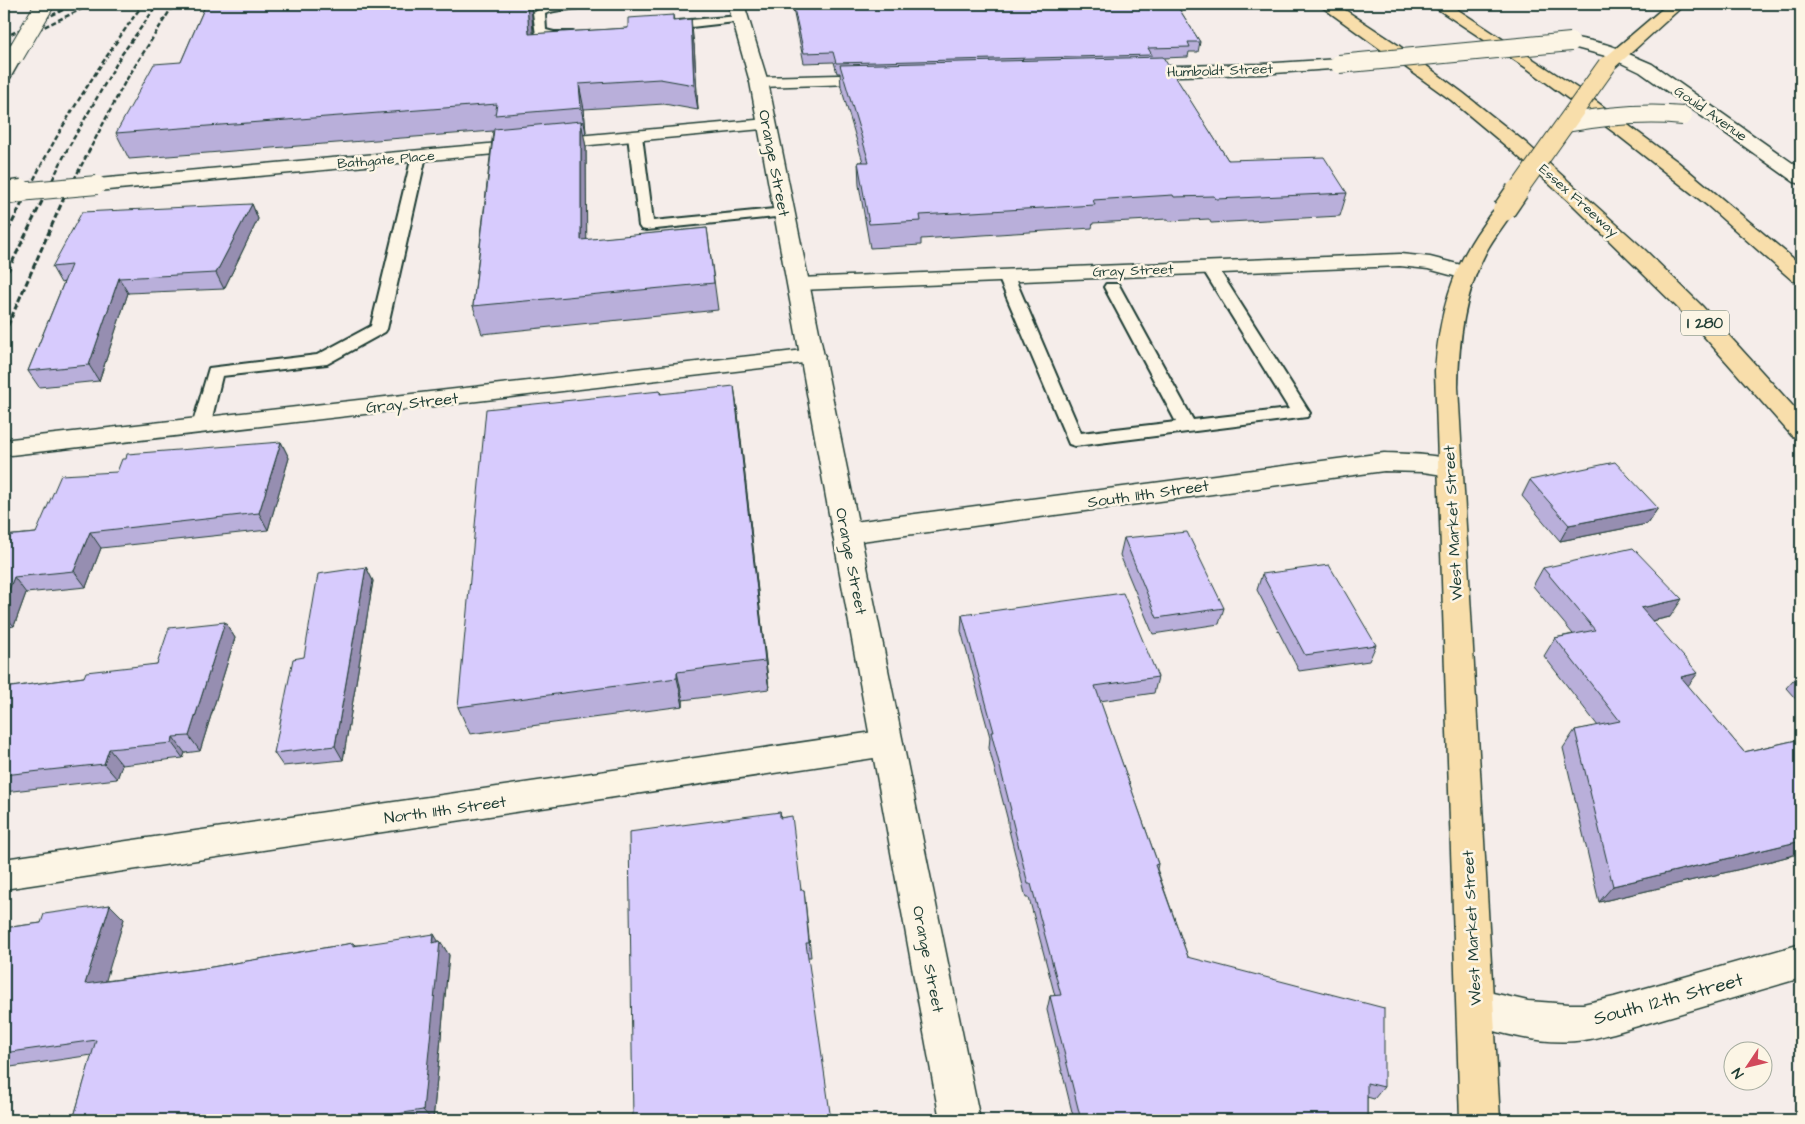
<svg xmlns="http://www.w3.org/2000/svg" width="1805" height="1124" font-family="'Architects Daughter',sans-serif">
  <rect width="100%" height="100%" fill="#f5edea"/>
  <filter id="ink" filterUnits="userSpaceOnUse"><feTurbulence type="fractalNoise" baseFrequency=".02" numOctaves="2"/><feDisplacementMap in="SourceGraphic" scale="10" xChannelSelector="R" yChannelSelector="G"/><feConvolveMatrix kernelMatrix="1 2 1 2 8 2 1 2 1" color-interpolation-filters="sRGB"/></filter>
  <g filter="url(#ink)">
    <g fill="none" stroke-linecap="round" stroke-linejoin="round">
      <g stroke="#1f3d34" stroke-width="4">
        <path id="service" d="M549,4H588C581,11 556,8 545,14L546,30L554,32H573L575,35L573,38L554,40L536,35L533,13Z
          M740,16L746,19L744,21L665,30L659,26L665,22Z
          M635,132L642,136L653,221L785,208L790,209L792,212L790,215L785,216L646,230L641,229L639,226L628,136Z
          M419,152L426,156L387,329L385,332L327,364L222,376L210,426L207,430L201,432L195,430L192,426L209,368L317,355L371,326L412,156Z
          M1210,263L1215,265L1218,268L1310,413L1307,417L1075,446L1069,444L997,274L999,271H1011L1013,274L1081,433L1176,422L1104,287L1106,284H1118L1120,287L1193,420L1289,409L1202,268L1205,265Z"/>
      </g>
      <g stroke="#1f3d34" stroke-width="3">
        <path id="minor" d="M1571,37C1584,40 1618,44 1625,54L1623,58L1617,59L1565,45L1563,42L1565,39Z
          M15,50L21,51L23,55L10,78L4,79V60L9,51Z
          M1339,59L1345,60L1347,64L1345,68L1262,74L1136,77L1130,76L1127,72L1130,68L1136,67L1262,64Z
          M878,74L884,75L887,79L884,83L759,87L753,86L750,82L753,78L759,77Z
          M767,119L773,120L776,124L773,128L97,191L90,189L87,185L90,181L97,179Z
          M1400,254L1430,257L1473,268L1476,273L1473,278L1465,279L1428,269L1400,266L799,290L791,289L788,284L791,279L799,278Z
          M813,349L821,351L825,356L821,361L11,455L4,453V441L11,439Z
          M1384,453C1409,454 1434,454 1459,461L1463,467L1459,473L1450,476L1423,472L1384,471L846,543L836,540L833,533L836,526L846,523Z
          M887,730L898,734L903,743L898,752L887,756L4,889V859Z"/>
      </g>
      <g stroke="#1f3d34" stroke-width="3">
        <path id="tertiary" d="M1617,49L1652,64L1801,169V184L1794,182L1640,72L1611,58L1609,54L1611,50Z
          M1801,944V978L1614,1033C1604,1035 1594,1039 1584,1040C1545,1046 1498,1034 1462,1020L1457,1007L1462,994L1475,989L1528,1001L1569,1004H1583L1614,997Z"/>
      </g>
      <g stroke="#1f3d34" stroke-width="3">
        <path id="secondary" d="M728,4H744L768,82L980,1120H940L750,82Z"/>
      </g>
      <g stroke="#1f3d34" stroke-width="3">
        <path id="primary" d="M1668,4H1685L1613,69H1601L1599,65L1601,61Z
          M1504,204L1511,206L1514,210C1505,224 1494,237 1486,252C1464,294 1459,340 1458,387L1500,1120H1460L1435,371C1439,317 1451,269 1483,225C1489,216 1494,207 1504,204Z"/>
      </g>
      <g stroke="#1f3d34" stroke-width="3">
        <path id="motorway" d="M1318,4H1336L1398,45L1463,93L1526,143L1645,250L1702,306L1801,415V438L1792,436L1686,316L1572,204L1512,151L1451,100Z
          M1430,4H1449L1586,94L1678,162L1801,265V282L1793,281L1708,206L1619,136L1528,69Z"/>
      </g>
      <use href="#service" fill="#fcf5e5" fill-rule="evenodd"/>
      <use href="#minor" fill="#fcf5e5" fill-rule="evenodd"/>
      <use href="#tertiary" fill="#fcf5e5" fill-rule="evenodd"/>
      <use href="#secondary" fill="#fcf5e5" fill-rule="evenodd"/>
      <use href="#primary" fill="#f8deab" fill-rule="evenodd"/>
      <use href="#motorway" fill="#f8deab" fill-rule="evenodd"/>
      <path stroke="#1f3d34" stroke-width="2.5" stroke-dasharray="5 2.5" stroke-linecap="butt" d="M4,37L76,4
        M4,46L92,4
        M27,193C60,126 100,64 143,4
        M46,193L67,150L122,54L158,4
        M67,193L125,82L174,4"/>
      <path stroke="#1f3d34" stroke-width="3" stroke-dasharray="6 3" stroke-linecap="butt" d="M4,239L28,191
        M4,279L47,191
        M4,334L67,191"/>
      <g stroke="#1f3d34" stroke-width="20" stroke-linecap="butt">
        <path id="minor-bridge-far1" d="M15,55L45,4
          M1339,64L1571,42
          M8,193L97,185"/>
      </g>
      <g stroke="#1f3d34" stroke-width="25" stroke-linecap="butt">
        <path id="minor-bridge" d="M4,193L22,191"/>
      </g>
      <g stroke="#1f3d34" stroke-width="20" stroke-linecap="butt">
        <path id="tertiary-bridge" d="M1566,123C1605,116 1643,112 1683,116"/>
      </g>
      <g stroke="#1f3d34" stroke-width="20" stroke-linecap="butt">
        <path id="primary-bridge-far1" d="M1516,193L1607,65"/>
      </g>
      <g stroke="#1f3d34" stroke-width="25" stroke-linecap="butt">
        <path id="primary-bridge" d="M1504,210L1517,191"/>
      </g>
      <use href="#minor-bridge-far1" stroke="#fcf5e5" stroke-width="18"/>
      <use href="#minor-bridge" stroke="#fcf5e5" stroke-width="22"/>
      <use href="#tertiary-bridge" stroke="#fcf5e5" stroke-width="18"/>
      <use href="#primary-bridge-far1" stroke="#f8deab" stroke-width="18"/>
      <use href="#primary-bridge" stroke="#f8deab" stroke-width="22"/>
    </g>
    <path fill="#b9afda" stroke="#1f3d34" d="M206,4H531L533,34L628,28L673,15L674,21L694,44L698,110L664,104L584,109L586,133L583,134L586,147V240L707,228L718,310L482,334L473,306L493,131L129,159L116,133L181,62Z
      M792,4H1176L1200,42L1198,52H1189L1188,57L1163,58L1228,160L1347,193L1340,216L1211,223L1209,219L1169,221L1168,219L1093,223L1092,228L921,239V245L870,248L859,185L858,162H863L841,87L840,73H837L834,62L804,63Z
      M252,204L258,219L224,289L128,293L99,381L39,387L28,371L64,282L61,283L52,267Z
      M660,391L661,394L738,414L769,689L683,700V706L470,734L458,707Z
      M281,442L289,458L268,530L101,548L86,587L26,593L14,626L4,628V536L36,533L117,472Z
      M1530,480L1658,508L1647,524L1560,541L1522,496Z
      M1124,538L1224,608L1219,624L1153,634L1120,555Z
      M366,567L373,581L343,760L283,766L274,753L304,657Z
      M1543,568L1670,617L1652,621L1688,686L1744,752L1801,739V853L1745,868L1599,902L1563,748L1575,730L1598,726L1544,656L1555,638L1573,634L1533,586Z
      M1262,574L1376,645L1369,661L1299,671L1257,590Z
      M962,615L1158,677L1154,693L1100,701L1158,864L1157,869L1188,957L1384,1087L1374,1099L1367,1097V1120H1074L1047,1010L1050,996H1055L1029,898H1026L1008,826V821L989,748L990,737L961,631Z
      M225,622L235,638L200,751L185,753L183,758L122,765L117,779L4,792V688L84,677L157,664Z
      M1801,671V705L1786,688Z
      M780,812L781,818L801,890H804L811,957H808L633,1120Z
      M110,905L124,919L105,981L206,968L353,943L355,945L440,941L449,955L433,1120H73L92,1055L4,1068V928L41,923Z"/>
    <path fill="#968eb1" stroke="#1f3d34" d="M527,4H531L535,58L529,34Z
      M691,19L694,44L698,110L694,85Z
      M579,84L584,109L586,133L581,108Z
      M581,121L586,147L587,268L581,240Z
      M252,204L258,219L224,289L216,273Z
      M119,278L128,293L99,381L89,365Z
      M734,386L738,414L769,689L765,661Z
      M281,442L289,458L268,530L259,513Z
      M1658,508L1647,524L1560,541L1569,525Z
      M90,532L101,548L86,587L74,571Z
      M366,567L373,581L343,760L335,746Z
      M14,577L26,593L14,626L4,615V602Z
      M1682,599L1670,617L1628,626L1641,608Z
      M225,622L235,638L200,751L189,736Z
      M677,672L683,700V706L677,678Z
      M1698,673L1684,691L1681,677Z
      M173,737L185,753L183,758L172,743Z
      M109,749L122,765L117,779L104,764Z
      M1801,841V853L1745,868L1599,902L1613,886Z
      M110,905L124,919L101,997L85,984Z
      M434,934L440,944V941L449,955L433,1120H432L423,1110Z"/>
    <path fill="#d7cbfd" stroke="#1f3d34" d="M206,4H527L529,34L628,28V18L673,15V21L691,19L694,85L660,79L579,84L581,108L495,115L497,104L116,133L154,64L181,62Z
      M793,4H1176L1200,42H1188L1190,47L1148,48L1152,55L836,63L833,52L804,53Z
      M1163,57L1228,160L1324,157L1347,193L1216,199L1214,196L1174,197L1173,195L1093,200L1095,205L920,215L921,221L869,224L858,162H869L840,65Z
      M581,121V240L707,228L714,283L473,306L494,129Z
      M252,204L216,273L119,278L89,365L28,371L71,265L52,267L82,212Z
      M734,386L765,661L677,672V678L458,707L486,409L660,391V394Z
      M281,442L259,513L90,532L74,571L14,577L4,602V536L36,533L61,475L117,472L122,459H126L127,454Z
      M1615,462L1658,508L1569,525L1530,480Z
      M1187,532L1224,608L1157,618L1124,538Z
      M1633,548L1682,599L1641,608L1698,673L1681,677L1744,752L1801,739V841L1613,886L1575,730L1620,721L1555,638L1595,630L1543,568Z
      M1329,565L1376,645L1305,655L1262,574Z
      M366,567L335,746L274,753L293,659L304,657L318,574Z
      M1123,593L1158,677L1095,686L1158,864L1155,865L1188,957L1384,1008V1087L1367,1083V1120H1081L1050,996L1061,995L1031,884H1028L1010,811L1011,810L991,732H994L962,615Z
      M225,622L189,736L173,737L172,743L109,749L104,764L4,775V688L84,677L86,672L157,664L169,628Z
      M780,812V818L792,816L801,890H804L809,943H806L831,1120H633L629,832Z
      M110,905L85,984L206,968L353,943V946L434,934L433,943L440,941L423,1110L357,1120H73L96,1040L4,1053V928L41,923L44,914Z"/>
  </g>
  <g text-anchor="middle" stroke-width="5" stroke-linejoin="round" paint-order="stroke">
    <g font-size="14" fill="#1f3d34" stroke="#fcf5e5">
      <text transform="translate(1220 70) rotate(-2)" y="5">Humboldt Street</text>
      <text transform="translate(1711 113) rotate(35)" y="5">Gould Avenue</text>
      <text transform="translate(386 159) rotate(-5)" y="5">Bathgate Place</text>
      <text transform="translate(1579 200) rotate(42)" y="5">Essex Freeway</text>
      <text transform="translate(1133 270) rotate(-2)" y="5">Gray Street</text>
    </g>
    <rect fill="#fcf5e5" stroke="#617469" stroke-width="1" x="1681" y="310.5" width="48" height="25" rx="4"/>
    <g font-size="15" font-weight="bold" fill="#1f3d34">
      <text x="1705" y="328">I 280</text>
    </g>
    <g font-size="16" fill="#1f3d34" stroke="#fcf5e5">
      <text transform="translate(775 163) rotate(79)" y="6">Orange Street</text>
      <text transform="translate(412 402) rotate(-6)" y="6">Gray Street</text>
      <text transform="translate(1148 493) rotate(-8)" y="6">South 11th Street</text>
      <text transform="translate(1452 523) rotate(-93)" y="6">West Market Street</text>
      <text transform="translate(852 561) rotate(79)" y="6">Orange Street</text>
      <text transform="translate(445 809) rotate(-8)" y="6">North 11th Street</text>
      <text transform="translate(1471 928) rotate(-93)" y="6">West Market Street</text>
      <text transform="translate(929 959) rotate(79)" y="6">Orange Street</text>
    </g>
    <g font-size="19" fill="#1f3d34" stroke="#fcf5e5">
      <text transform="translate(1668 998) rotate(-15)" y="7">South 12th Street</text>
    </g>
  </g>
  <rect width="1805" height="1124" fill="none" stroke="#fcf5e5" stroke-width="20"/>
  <rect x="10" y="10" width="1785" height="1104" fill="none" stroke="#1f3d34" stroke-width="2" filter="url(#ink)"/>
  <g transform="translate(1748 1066) rotate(235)"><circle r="24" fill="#fcf5e5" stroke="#a4ab9e"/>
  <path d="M0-4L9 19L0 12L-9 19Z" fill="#d1495b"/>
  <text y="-8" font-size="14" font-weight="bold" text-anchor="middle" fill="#1f3d34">N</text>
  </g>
</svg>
